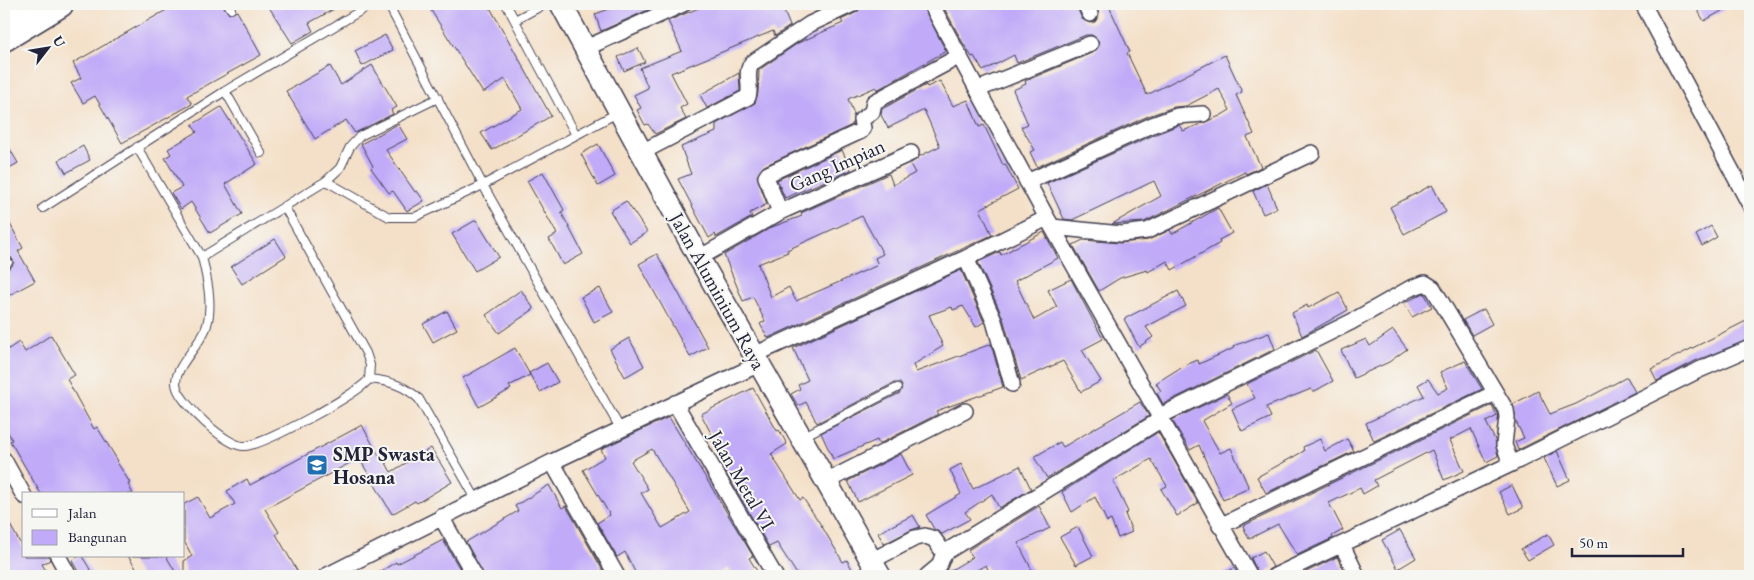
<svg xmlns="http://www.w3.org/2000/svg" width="1754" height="580" font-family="'EB Garamond',serif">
  <rect width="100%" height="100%" fill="#f6f6f2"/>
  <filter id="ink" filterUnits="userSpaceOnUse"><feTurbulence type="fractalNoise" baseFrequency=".02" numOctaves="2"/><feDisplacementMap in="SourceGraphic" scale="10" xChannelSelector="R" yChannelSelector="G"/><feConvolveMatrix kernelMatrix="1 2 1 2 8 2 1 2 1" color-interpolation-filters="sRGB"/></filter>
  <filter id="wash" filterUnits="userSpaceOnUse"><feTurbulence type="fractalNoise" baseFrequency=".0096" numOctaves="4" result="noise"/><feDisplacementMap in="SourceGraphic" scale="20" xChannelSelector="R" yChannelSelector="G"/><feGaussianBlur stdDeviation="1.12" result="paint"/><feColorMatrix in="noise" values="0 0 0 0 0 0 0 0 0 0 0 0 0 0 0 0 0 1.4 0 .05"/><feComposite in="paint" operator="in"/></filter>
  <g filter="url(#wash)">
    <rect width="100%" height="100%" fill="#f4e0c8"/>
    <g id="blocks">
      <path fill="#c1abf8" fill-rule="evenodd" d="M177,4H222L229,14L237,11L261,55L187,96L192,104L122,143L95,96L83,103L71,83L81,78L73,63Z
        M267,4H343L309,23L313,31L292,43Z
        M427,4H488L551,116L492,150L481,133L522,109L505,79L483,93Z
        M624,4H661L601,31L595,14Z
        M708,4H781L790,26L775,36L773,31L671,73L687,104L680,108L686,119L655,134L648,124L645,125L637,110L641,108L634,95L648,88L640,68L682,51L668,21Z
        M862,4H922L946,51L877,90L876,87L848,99L854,114L852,125L764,166L757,176L767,204L750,213L752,217L716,237L715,234L709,238L678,179L691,174L681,147L716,132V124L755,103L758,93L759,70L798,43L843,23L841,20L857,12Z
        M942,4H1076L1082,19L1090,23L1095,22L1099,15L1095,4H1108L1130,52L1127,53L1147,95L1225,55L1242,92L1236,95L1254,134L1247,137L1261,167L1246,174L1245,172L1144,222L1112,224L1161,196L1154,181L1072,220L1064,219L1047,183L1156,134L1179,125L1183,131L1220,116L1230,110L1219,89L1186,106L1174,107L1148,116L1037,167L1030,152L1035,150L1021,127L1028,124L1013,90L1026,84L1025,81L1094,52L1099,46L1098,40L1092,35H1086L1017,63L1014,55L983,71L974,56L972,57L963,43Z
        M1694,4H1734L1704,21Z
        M385,35L393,50L362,66L355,51Z
        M638,48L645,62L624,71L618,57Z
        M372,65L397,107L391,110L393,114L355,133L346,120L315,139L286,91L330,66L341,85Z
        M739,73L740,91L707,108L700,95Z
        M940,81L953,106L968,100L979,127L984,125L1003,165L1005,164L1018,189L980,209L992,235L768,338L760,324L765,321L753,297L743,301L724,255L772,227L802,216L801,213L886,175L889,174L893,185L915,173L910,164L920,156L940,146L924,110L888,128L881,115L882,109L926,85L927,87ZM862,216L883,254L875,258L878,265L796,301L789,287L771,297L758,264L788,252L787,250Z
        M221,107L257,164L225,184L242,214L210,233L191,202L181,209L171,193L182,187L165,158L171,154L168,149L197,132L192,125Z
        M398,124L407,139L386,150L415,192L417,191L424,201L407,211L393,191L389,193L371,168L373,166L361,144Z
        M4,139L18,163L4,171Z
        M598,144L615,176L598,186L581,154Z
        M83,146L90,160L66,173L59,160Z
        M842,150L851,170L785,198L777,180Z
        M543,172L564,210L561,212L583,254L563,265L549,239L557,234L527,181Z
        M1267,184L1277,208L1263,214L1253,191Z
        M1432,185L1446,212L1404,234L1390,207Z
        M626,201L647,232L630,243L610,211Z
        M1218,208L1232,233L1219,240L1220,243L1172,270L1167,261L1148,272L1147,270L1120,278L1099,291L1073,245L1083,240L1120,243L1148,240L1170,230L1172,234Z
        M4,213L23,248L18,251L35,281L4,298V270L11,267L14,262L11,257L4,258Z
        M476,220L499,257L475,271L452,234Z
        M1711,226L1717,237L1702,246L1696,235Z
        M1044,232L1058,258L1015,281L1034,320L1057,307L1048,290L1071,279L1103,339L1082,350L1101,381L1081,392L1063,361L1021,380L1003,318L978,262L1000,252L1001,255Z
        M275,239L286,256L242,284L231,267Z
        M657,254L708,347L690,357L639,264Z
        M961,270L984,322L976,327L963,306L953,310L952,307L929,315L943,346L913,365L916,372L991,344L1003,387L936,411L938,414L879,444L877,440L833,459L821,433L900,393L902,386L900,383H894L817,423L806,402L798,406L791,394L800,389L798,385L808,380L793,348Z
        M600,288L613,312L594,322L581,297Z
        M521,290L534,309L499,333L486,315Z
        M1178,291L1186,306L1146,327L1153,337L1139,347L1124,319Z
        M1339,292L1348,310L1302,336L1292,313L1307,305L1308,308Z
        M1424,293L1432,307L1412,317L1404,303Z
        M1484,309L1492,324L1472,335L1463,320Z
        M447,311L457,329L433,342L423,324Z
        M1750,319V339L1695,361L1657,381L1651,369Z
        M1393,330L1407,349L1389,362L1354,378L1341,350L1366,339L1370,346Z
        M1269,333L1275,349L1163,404L1157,393L1161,391L1156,383L1183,366L1198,360L1199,364L1234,348L1233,346Z
        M51,335L75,375L67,379L78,400L94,429L97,427L118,461L117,462L130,483L128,484L133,494H41L10,441L12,440L4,424V352L19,342L25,352Z
        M629,338L644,366L625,377L610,349Z
        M515,348L530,375L509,386L511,389L479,407L463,378Z
        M1316,350L1333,381L1313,392L1311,389L1266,407L1271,417L1242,431L1232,409L1255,398L1247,384Z
        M1465,361L1482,389L1374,441L1366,423L1424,396L1418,385L1428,379L1438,393L1448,388L1440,372Z
        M547,363L558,382L540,392L529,373Z
        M1627,377L1635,392L1518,450L1515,442L1524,438L1516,422L1513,404L1538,391L1550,414L1576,404Z
        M753,388L777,431L779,430L787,444L771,454L800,500L803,498L821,525L843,562L847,560L856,576H798L777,543L769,547L721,464L724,463L712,440L714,439L701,414Z
        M1227,394L1232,403L1202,421L1220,453L1231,448L1249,488L1223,500L1199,445L1190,450L1172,420Z
        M1140,402L1149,416L1047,478L1034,457L1060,442L1063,447Z
        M1492,405L1497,416L1486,422L1495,440L1498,456L1486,462L1471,429L1450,440L1464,471L1444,480L1432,450L1374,480L1377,486L1363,494L1360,488L1329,503L1343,530L1332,536L1333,538L1297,555L1278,524L1249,539L1243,526Z
        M669,417L753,556L749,558L760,576H732L727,568L715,576H637L625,552L617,557L597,523L610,515L583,470L605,457L601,449ZM652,449L690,512L662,528L641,493L648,489L631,461Z
        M362,425L380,458L382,456L391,472L431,448L452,482L417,503L415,501L392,514L359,458L265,509L279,532L276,534L300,576H184V561L192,556L184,541V504L198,497L210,518L235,504L227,491L247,479L250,485Z
        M1158,432L1198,503L1177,516L1161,489L1167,486L1151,459L1113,481L1128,512L1125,514L1132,532L1118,538L1111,520L1107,522L1095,497L1072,512L1062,492Z
        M1320,439L1325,451L1347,439L1354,451L1266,493L1257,477L1304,451L1303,447Z
        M1557,451L1570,480L1557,486L1544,458Z
        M901,454L912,475L858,502L848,481Z
        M961,464L973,489L1020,466L1031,489L999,508L992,494L965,512L970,519L942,534L934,529L926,515L961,494L950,470Z
        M549,485L562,508L566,506L606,576H484L466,542L518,511L515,506Z
        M1512,485L1523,508L1510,514L1499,492Z
        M1039,506L1050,528L1018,543L1032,570L1020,576H991L986,565L966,576H941L973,557L968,550Z
        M4,514L24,550V556H49L50,560L42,564L49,576H4Z
        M913,515L920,527L911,530L884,544L878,533Z
        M1078,527L1093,556L1076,565L1060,537Z
        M1400,530L1416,558L1398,569L1382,540Z
        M1548,534L1554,545L1528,560L1521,549Z
        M443,540L464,576H373L396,562L397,564Z
        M1264,551L1273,567L1268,570L1266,576H1259L1251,558Z
        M79,556H82L94,576H81L72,561Z
        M128,556H166L178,576H141Z
        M1337,557L1345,573L1336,576H1308L1306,572Z
        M1234,568L1239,576H1220Z"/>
    </g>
  </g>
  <g filter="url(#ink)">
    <use href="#blocks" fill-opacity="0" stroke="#423e50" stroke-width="1"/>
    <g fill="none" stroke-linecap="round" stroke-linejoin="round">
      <g stroke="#423e50" stroke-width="10">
        <path id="lane" d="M228,4L231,9
          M388,4L483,185L621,430
          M506,4L576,135
          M515,20L545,4
          M225,91L261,153
          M137,147L202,257
          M326,181L389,217H415L483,185L619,112
          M284,206L366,353L370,365L369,379C360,393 261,447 244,446C226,446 182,404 177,388C170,369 202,345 207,325C213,304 207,278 202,257L326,181L340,168L350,147L360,136L438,98
          M43,208L225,91L372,4
          M4,264L8,262
          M369,379C389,381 404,385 419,399L476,499
          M802,437L897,388"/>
      </g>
      <g stroke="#423e50" stroke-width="18">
        <path id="street" d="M931,4L1047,218L1250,576
          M1085,4L1090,14
          M1643,4L1750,205
          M586,48L683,4
          M979,89L1090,44
          M642,152L748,97C752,86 744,73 752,63L810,24L853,4
          M1027,182L1152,125L1177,116L1203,114
          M780,212L911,153
          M1052,227L1121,234L1147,231L1312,153
          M699,258L780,212L766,177L768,174L861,131L863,128L861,120L872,112L874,102L960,56
          M966,258L994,321L1012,384
          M754,355L966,258L1047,218
          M675,403L775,576
          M1158,417L1351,322L1409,289L1425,283L1433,288L1506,410L1507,417L1504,445L1511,464
          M4,460L24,496
          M552,462L617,576
          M825,482L965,411
          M441,517L475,576
          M1220,526L1495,393
          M1342,545L1357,576
          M58,556L69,576
          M871,561L915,538L925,536L934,539L944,553L1160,420
          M326,576L552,462L759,364
          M927,576L939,566L944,553
          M1275,576L1511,464L1699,370L1750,348"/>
      </g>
      <g stroke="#423e50" stroke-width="24">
        <path id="secondary" d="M561,4L699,258L880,576"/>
      </g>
      <g stroke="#423e50" stroke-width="29">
        <path id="highway" d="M4,12L17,4
          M4,38L60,4"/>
      </g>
      <use href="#lane" stroke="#fff" stroke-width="8"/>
      <use href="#street" stroke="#fff" stroke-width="15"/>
      <use href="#secondary" stroke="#fff" stroke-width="21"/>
      <use href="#highway" stroke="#fff" stroke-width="26"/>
    </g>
  </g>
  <defs>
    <g id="school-square" transform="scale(1.125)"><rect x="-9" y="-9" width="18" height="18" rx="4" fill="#1f6fb2" stroke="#f6f6f2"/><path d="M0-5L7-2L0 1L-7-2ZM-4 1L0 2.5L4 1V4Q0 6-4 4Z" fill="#fff"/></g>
  </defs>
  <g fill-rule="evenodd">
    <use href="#school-square" x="317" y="465"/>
  </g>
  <g text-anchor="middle" stroke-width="4" stroke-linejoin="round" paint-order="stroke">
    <g font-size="20" fill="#22223b" stroke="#f6f6f2">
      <text transform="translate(837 165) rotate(-24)" y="7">Gang Impian</text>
      <text transform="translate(718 291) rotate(61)" y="7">Jalan Aluminium Raya</text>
      <text transform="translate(742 480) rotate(60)" y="7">Jalan Metal VI</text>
    </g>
    <g font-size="20" font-weight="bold" fill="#22223b" stroke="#f6f6f2" text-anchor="start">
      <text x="333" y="461">SMP Swasta<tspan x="333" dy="23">Hosana</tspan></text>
    </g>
  </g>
  <rect width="1754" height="580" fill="none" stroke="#f6f6f2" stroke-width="20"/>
  <rect x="22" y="492" width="162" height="65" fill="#f6f6f2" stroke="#a1a1a9"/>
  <rect x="32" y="509" width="25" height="8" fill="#ffffff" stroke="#a1a1a9"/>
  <text x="68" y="518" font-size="15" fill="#22223b">Jalan</text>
  <rect x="32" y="530" width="25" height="15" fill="#c1abf8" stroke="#a1a1a9"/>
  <text x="68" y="542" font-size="15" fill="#22223b">Bangunan</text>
  <g transform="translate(48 48) rotate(59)" stroke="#f6f6f2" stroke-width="4" paint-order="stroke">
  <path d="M0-4L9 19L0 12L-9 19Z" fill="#22223b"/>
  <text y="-8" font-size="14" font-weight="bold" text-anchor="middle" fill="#22223b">U</text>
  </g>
  <path d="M1572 548v8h111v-8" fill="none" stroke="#22223b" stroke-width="2.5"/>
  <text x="1579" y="548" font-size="15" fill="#22223b" stroke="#f6f6f2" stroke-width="4" paint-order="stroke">50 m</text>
</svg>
